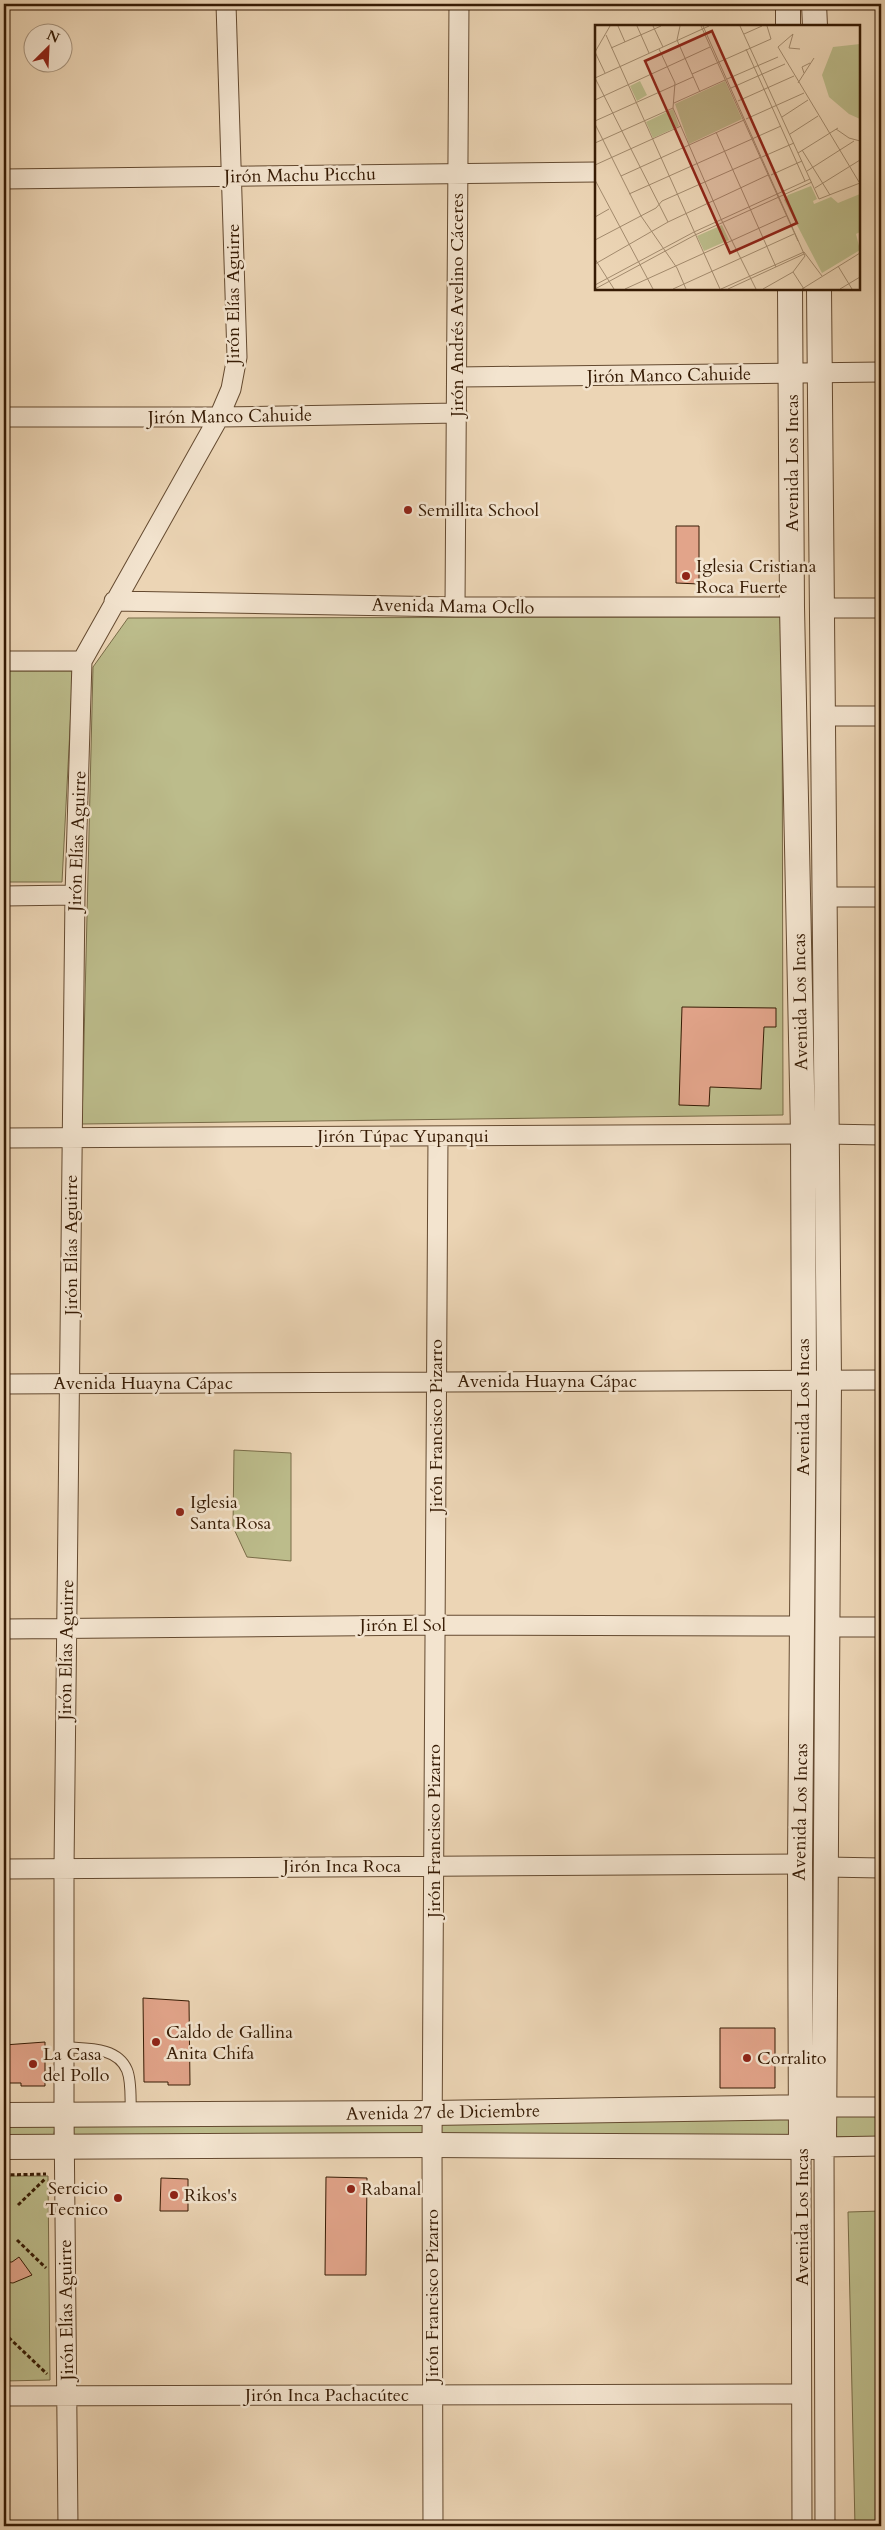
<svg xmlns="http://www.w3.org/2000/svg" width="885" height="2530" font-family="Cardo,serif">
  <rect width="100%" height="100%" fill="#ecd5b5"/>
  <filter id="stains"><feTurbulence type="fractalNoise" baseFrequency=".004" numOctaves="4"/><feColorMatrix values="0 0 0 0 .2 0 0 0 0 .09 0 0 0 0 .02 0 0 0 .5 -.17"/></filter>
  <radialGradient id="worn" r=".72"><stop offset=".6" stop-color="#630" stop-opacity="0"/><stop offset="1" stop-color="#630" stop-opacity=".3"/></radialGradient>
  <path fill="#bcbc8b" stroke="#796c48" d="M782,617L783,1115L82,1124L93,667L128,618Z
    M4,671H73L62,882H4Z
    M234,1450L291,1453V1561L247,1557L233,1527Z
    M835,2114L881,2115V2137H835Z
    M794,2119V2138H439V2120Z
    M427,2120V2137L71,2139L72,2121Z
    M56,2122L53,2138L4,2139V2123Z
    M4,2176H48L50,2380L4,2381Z
    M881,2211V2526H855L848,2212Z"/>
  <path fill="#e2a48a" stroke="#361b04" d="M676,526H699V584L676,583Z
    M682,1007L776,1008V1027H764L761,1089L710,1087L709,1106L679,1105Z
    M143,1998L189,2001L190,2085H168V2082H144Z
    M720,2028H775V2088H720Z
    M45,2042V2086H21V2083H4V2045Z
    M326,2177L367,2178L366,2275H325Z
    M161,2178L188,2179V2211H160Z
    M19,2257L32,2275L13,2283L4,2282V2262H12Z"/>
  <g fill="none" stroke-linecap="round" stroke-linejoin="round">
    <g stroke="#644a30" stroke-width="12">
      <path id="service" d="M64,2047C85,2049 117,2046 127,2070C132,2082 130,2101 131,2114"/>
    </g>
    <g stroke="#644a30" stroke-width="21">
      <path id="minor" d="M4,179L596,172
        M457,377L881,372
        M4,417H219L457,413
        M114,601L455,607H792
        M455,607L459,4
        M820,608H881
        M4,661H82
        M822,716H881
        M4,896L75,895
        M823,897H881
        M826,1134L881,1135
        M4,1138L803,1134
        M4,1384L881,1380
        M827,1627H881
        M4,1629L435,1625L802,1626
        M826,1867L881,1868
        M4,1869L800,1864
        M824,2107H881
        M801,2146L802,2526
        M4,2396L801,2394
        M68,2526L64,2114V1868L75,895L82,661L219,417L231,389L237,357L226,4
        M433,2526L432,2145L438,1136
        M825,2526L824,2147L881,2146"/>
    </g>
    <g stroke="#644a30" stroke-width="26">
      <path id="tertiary" d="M788,4V26
        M814,4L815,26
        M790,289L792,607L803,1134L804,1380L800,1864L801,2146
        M4,2115L432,2113L815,2107
        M4,2147L432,2145L824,2147L829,1380L819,289"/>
    </g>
    <path stroke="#361b04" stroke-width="3" stroke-dasharray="4 2.5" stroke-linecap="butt" d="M4,2175L46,2174
      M18,2205L45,2179
      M17,2240L46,2268
      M4,2333L47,2374"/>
    <use href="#service" stroke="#f3e4cf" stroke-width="10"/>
    <use href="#minor" stroke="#f3e4cf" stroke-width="19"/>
    <use href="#tertiary" stroke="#f3e4cf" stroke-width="24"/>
  </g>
  <g fill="#8f2418" stroke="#f3e4cf" stroke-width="2">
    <circle cx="408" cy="510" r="5"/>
    <circle cx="686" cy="576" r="5"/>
    <circle cx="180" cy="1512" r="5"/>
    <circle cx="156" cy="2042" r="5"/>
    <circle cx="747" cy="2058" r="5"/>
    <circle cx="33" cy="2064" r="5"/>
    <circle cx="351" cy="2189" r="5"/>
    <circle cx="174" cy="2195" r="5"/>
    <circle cx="118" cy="2198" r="5"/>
  </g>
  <g text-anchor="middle" stroke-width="5" stroke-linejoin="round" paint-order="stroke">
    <g font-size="18" fill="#361b04" stroke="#f3e4cf">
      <text transform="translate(300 175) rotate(-1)" y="6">Jirón Machu Picchu</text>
      <text transform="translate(233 294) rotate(-90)" y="6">Jirón Elías Aguirre</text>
      <text transform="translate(457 305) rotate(-90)" y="6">Jirón Andrés Avelino Cáceres</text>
      <text transform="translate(669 375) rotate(-1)" y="6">Jirón Manco Cahuide</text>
      <text transform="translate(230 416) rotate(-1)" y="6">Jirón Manco Cahuide</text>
      <text transform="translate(792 463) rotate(-90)" y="6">Avenida Los Incas</text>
      <text transform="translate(453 606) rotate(1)" y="6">Avenida Mama Ocllo</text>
      <text transform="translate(77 841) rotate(-88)" y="6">Jirón Elías Aguirre</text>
      <text transform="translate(800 1002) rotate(-91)" y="6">Avenida Los Incas</text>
      <text x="403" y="1142">Jirón Túpac Yupanqui</text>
      <text transform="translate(71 1245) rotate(-90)" y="6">Jirón Elías Aguirre</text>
      <text x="547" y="1387">Avenida Huayna Cápac</text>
      <text x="143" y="1389">Avenida Huayna Cápac</text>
      <text transform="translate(803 1407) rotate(-90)" y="6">Avenida Los Incas</text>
      <text transform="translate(436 1426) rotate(-90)" y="6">Jirón Francisco Pizarro</text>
      <text x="403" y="1631">Jirón El Sol</text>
      <text transform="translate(66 1650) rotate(-89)" y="6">Jirón Elías Aguirre</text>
      <text transform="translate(800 1812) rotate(-89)" y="6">Avenida Los Incas</text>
      <text transform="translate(434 1831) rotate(-90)" y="6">Jirón Francisco Pizarro</text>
      <text x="342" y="1872">Jirón Inca Roca</text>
      <text transform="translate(443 2112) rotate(-1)" y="6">Avenida 27 de Diciembre</text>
      <text transform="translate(802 2217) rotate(-90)" y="6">Avenida Los Incas</text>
      <text transform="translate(432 2296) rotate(-90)" y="6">Jirón Francisco Pizarro</text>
      <text transform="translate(66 2310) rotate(-91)" y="6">Jirón Elías Aguirre</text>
      <text x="327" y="2401">Jirón Inca Pachacútec</text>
    </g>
    <g font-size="18" fill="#361b04" stroke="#f3e4cf" text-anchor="start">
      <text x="418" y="516">Semillita School</text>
      <text x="696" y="572">Iglesia Cristiana<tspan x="696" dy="21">Roca Fuerte</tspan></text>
      <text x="190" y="1508">Iglesia<tspan x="190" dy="21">Santa Rosa</tspan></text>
      <text x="166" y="2038">Caldo de Gallina<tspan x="166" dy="21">Anita Chifa</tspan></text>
      <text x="43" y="2060">La Casa<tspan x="43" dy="21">del Pollo</tspan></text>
      <text x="757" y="2064">Corralito</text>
      <text x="108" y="2194" text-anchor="end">Sercicio<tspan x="108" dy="21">Tecnico</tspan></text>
      <text x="361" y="2195">Rabanal</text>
      <text x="184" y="2201">Rikos's</text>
    </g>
  </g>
  <g transform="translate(595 25)">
    <rect width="265" height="265" fill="#ecd5b5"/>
    <path d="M265,19V94L254,89L234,72L227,50L238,22ZM45,56L52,70L42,76L35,61ZM130,56L147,94L94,119L80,79ZM78,84L84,101L58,113L51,97ZM216,161L222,174L218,176L219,179L236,172L243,178L265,169V207L261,209L265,225L227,248L189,175L193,170ZM127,200L134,215L109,226L102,211Z" fill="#bcbc8b"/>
    <path fill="none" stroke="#a38b6e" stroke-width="1" d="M23,1L30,17M42,1L54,28M58,1L68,22M85,1L82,15L105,67M106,1L203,216M108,1L210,231L198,247L168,264M145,1L224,174L265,158M149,9L167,1M11,10L125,264M16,23L66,1M64,24L80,58L78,83L126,194L161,264M151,24L210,156M205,24L194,23L198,9L183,22L264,157M0,27L15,1M0,27L10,48M209,48L207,42L215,38M97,49L176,14L172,1M132,54L183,32M203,58L219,33M136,63L190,39M0,75L115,22M143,76L199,51M79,78L130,55M187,92L213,75M151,94L209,68M0,96L98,52M0,99L46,191L82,243L91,264M241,104L254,113L265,116M121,107L181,242M195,109L223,91M0,118L78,83M207,125L235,170M203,128L243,103M167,132L199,118M0,140L86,101M212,146L259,116M176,150L207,136M26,151L149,95M0,155L58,264M220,163L265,135M34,169L186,101M0,192L14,184M73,197L0,53L114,1M0,215L61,183L67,176L166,132M209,227L227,251M0,234L19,264M0,239L73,197L173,150M243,241L257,264M198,247L209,264M0,260L99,207L215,154M0,264L100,210L217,157M30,264L191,191M78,264L199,209M126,264L209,227M133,264L209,229M207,264L265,228M245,264L265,252"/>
    <path fill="#8f2418" fill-opacity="0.15" stroke="#8f2418" stroke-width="2.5" d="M117,6L202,198L135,228L50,36Z"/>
    <rect width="265" height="265" fill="none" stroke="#361b04" stroke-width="2.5"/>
  </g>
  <rect width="885" height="2530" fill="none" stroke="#ecd5b5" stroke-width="20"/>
  <rect x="5" y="5" width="875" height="2520" fill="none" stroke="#361b04" stroke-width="2.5"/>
  <rect x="10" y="10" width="865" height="2510" fill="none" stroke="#361b04"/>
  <g transform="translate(48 48) rotate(24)"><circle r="24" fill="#f3e4cf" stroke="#a7947e"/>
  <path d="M0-4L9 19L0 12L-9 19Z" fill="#8f2418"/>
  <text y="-8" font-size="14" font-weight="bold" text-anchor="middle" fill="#361b04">N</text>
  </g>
  <rect width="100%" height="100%" filter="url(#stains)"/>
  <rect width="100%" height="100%" fill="url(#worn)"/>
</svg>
